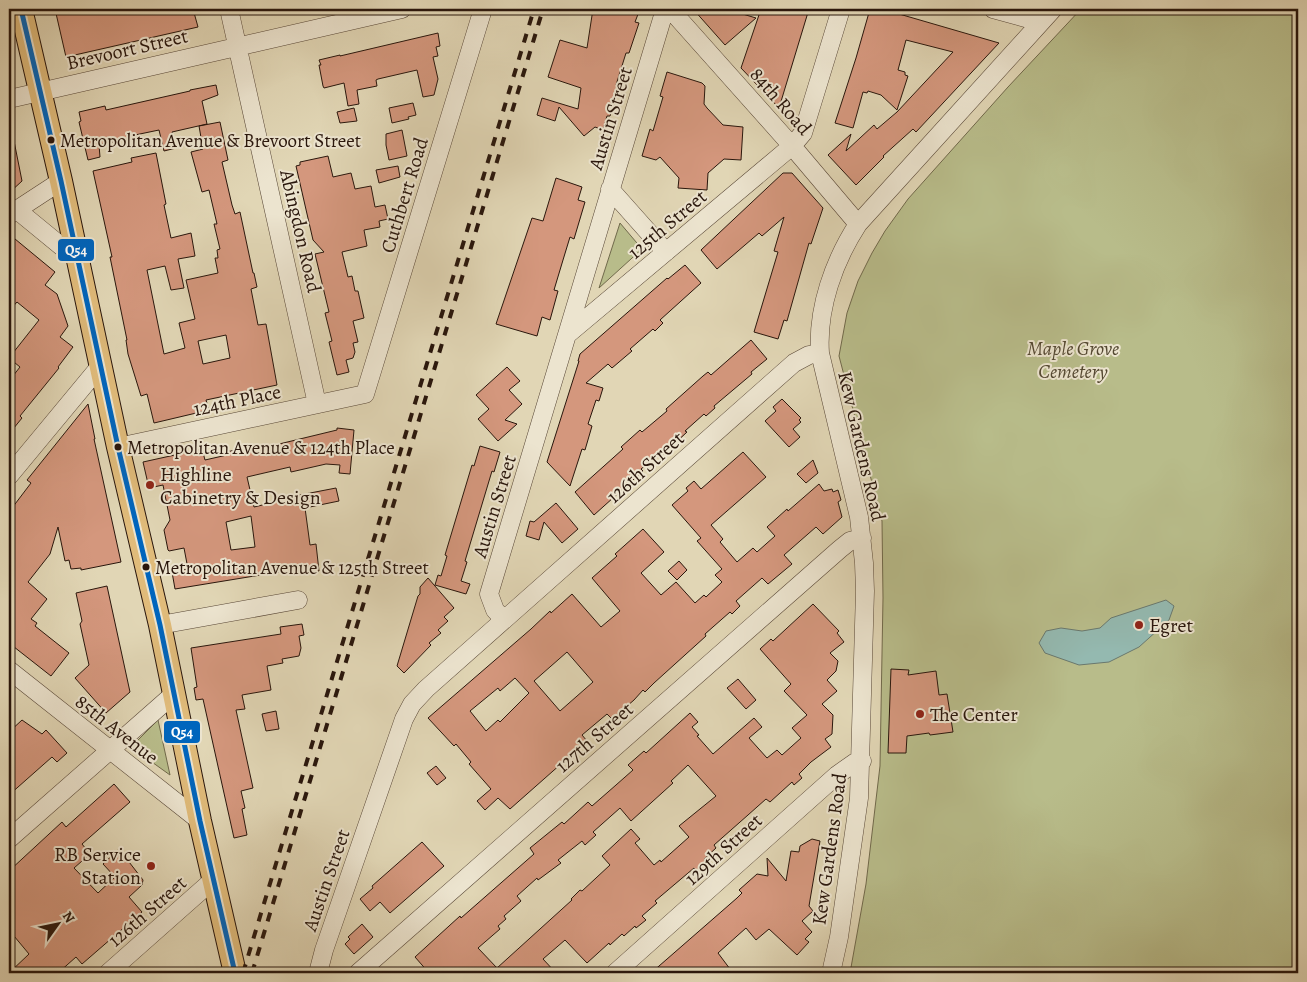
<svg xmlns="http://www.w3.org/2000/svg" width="1307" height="982" font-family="Alegreya,serif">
  <rect width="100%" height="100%" fill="#e1d6b5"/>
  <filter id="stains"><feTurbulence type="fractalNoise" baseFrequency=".004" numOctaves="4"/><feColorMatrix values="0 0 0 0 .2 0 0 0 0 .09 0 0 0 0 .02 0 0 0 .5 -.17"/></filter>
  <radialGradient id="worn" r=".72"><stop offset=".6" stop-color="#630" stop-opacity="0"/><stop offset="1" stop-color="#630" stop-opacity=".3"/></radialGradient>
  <path fill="#b8bc8a" stroke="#70694b" d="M1081,9H1298V973H850L866,884L880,766L883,598L882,521L839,356L847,313L858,281L872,253L885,231L908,199L1008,87Z
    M620,223L642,249L599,288Z
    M158,720L170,775L131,747Z"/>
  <path fill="#94b9b0" stroke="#69786e" d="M1166,600L1174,606L1169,620L1139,647L1109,662L1079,665L1045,653L1039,643L1046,631L1061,628L1082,631L1100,628L1111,618Z"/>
  <path fill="#d4977d" stroke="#29160c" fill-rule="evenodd" d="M55,9H155V14L180,9H193L198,27L66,57Z
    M593,9H640L635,22L639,23L629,53H626L616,85L620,86L610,116H607L603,130L595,127L584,136L559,107L555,121L537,115L542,98L578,109L581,88L548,77L560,40L587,48Z
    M693,9H737L736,12L756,18L725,45Z
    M761,9H809L779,108L741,68Z
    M870,9H882L999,43L916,132L913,129L883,156L884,157L856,185L828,155L851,134L846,151L874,125L877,129L897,112L953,52L906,40L898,70L905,72V75L908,76L897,110L881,95L868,91L867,93L863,92L853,128L835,123L856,58Z
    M438,33L440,46L436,47L438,56L433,57L438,79L434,95L423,97L417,70L378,79L376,80L377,86L357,90L359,104L348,106L344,83L324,88L323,86L319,65H321L319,60L340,55V56Z
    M667,72L702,83L705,86L704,104L707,108L723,125L743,127L741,160L724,159L708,173L707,190L678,188L679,178L660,157L656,160L642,156L650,129L653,131L663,97L660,96Z
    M216,85L218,95L202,101L207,124L172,132L176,148L164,151L159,130L135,135V137L99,145L100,157L88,160L79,122L81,121L79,112L105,106L106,110L190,91V90Z
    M413,103L416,115L408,117L409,119L392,123L389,108Z
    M354,108L357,121L340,123L337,112Z
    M220,122L228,160L222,162L232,205L235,214L240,212L253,273H254L257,287L251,289L258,325L266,324L277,385L206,400L209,410L154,423L147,394L141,396L128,354L126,340H127L110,257H112L93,171L132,162L131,158L156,153L166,204L164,205L171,238L191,233L195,256L178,259L184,288L171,290L165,266L147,270L164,354L185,348L179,323L195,319L186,280L218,273L215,258H218L217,250L220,249L214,224H217L209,190L202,192L191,152L203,149L199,126ZM226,335L230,358L203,364L198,341Z
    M402,130L407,156L389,160L386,145V134Z
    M9,141H14L22,181L9,193Z
    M328,156L333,177L351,173L355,189L371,186L375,207L385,205L388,219L379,221L380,227L364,230L367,246L342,252L348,277L352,276L355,291H358L364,318L353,321L358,342L353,343L355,352L353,358L346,360L349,372L337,375L329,342L332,341L325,313L329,312L315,254L324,252L313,240L296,166L300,165V162Z
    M398,166L400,177L379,183L376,170Z
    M783,173H792L823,208L811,244L809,243L787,321L784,320L778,339L754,332L778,252L774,251L784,217L762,236L759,233L717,269L701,250Z
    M556,178L582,187L578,200L585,202L574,239L570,237L563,260L554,290L558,291L550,320L542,317L537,336L496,324L532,218L543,221Z
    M9,234L55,272L45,285L57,294L68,326L60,337L73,347L58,367L59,368L20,416L22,418L9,434V381L20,367L9,358L39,320L17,302L9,311Z
    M685,265L701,283L660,320L663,323L655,331L653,329L630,349L632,351L612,368L608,364L586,383L603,388L599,401L596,400L588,424L592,426L585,450L582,449L570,486L547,462L579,361H578L580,354L667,278L668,279Z
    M751,340L767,359L751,372L752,374L714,406L715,408L706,416L704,414L685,431L687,432L672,446L662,455L660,453L651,461L641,469L643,471L594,515L575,492L623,449L621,447L640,430L642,432L667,411L666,409L703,376L708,372L711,375Z
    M507,367L520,381L509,390L522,404L505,420L517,424L498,441L478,419L489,409L476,395Z
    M782,399L801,418L799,420L801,422L793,429L800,437L789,447L765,421L776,411L773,407Z
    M88,404L95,439H94L121,562L81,570V568L71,569L69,560L65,561L58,527L50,554L28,582L47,599L31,619L37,623L35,626L69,653L51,676L9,643V512L31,483L27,480Z
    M337,428L354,430L350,474L339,473L340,465L326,464L291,472L290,467L247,477L254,507L275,502L274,500L336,488L339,501L305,508L310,545L316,544L319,571L305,573L304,570L286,573L285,571L175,589L172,572L188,569L184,548L169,551L168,550L164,530L170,520L163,485L149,488L143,462L202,449L205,460L227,455L226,452L241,449L242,453L337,430ZM251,516L255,547L231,550L226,522Z
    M480,446L500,452L494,472L492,471L465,561L467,562L461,581L470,584L466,594L435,585L438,575L441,576L447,556L445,555L472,465L474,466Z
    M743,452L766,477L711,525L723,539L720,542L737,562L753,548L757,552L775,536L767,527L787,509L788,511L819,484L824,491L832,489L833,492L838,490L841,500L838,502L842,517L823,534L816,527L784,555L792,564L768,584L762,578L736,601L740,606L732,614L730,612L705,634L706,636L654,683L645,692L643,690L634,700L612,719L607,714L582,735L587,741L510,809L498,798L485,810L477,801L491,789L469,764L471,762L456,744L454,746L428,718L531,629L550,611L551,613L572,594L601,627L620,611L592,578L617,556L615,554L643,529L664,552L641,573L661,595L676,582L695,603L704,595L706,597L722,582L715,575L722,569L697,541L701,538L672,505L688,491L686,488L694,481L701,489ZM567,652L593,682L560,711L534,681ZM515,678L529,693L500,722L498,720L486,731L470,711L498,688L500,691Z
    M813,460L818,473L806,483L797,474Z
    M556,503L578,529L562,543L544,522L539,540L526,536L530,521L534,522Z
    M679,561L687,570L677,580L668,571Z
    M428,578L454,608L444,617L448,621L438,630L441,633L429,643L431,645L404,673L397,666L418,596L420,594V587Z
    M107,586L130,692L106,713L75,678L89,665L80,624L82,621L76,593Z
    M813,604L839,631L837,633L844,642L830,653L838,661L836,671L827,680L837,691L822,704L833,715L832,734L825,739L831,747L811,762L799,774L802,778L794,785L792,782L770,802L766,799L748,815L714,845L716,848L704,859L709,864L698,873L694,868L655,901L657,903L642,916L646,920L636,928L635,926L624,936L622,934L610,945L609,943L587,963L565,940L543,959L556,973H440L435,968L429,973L415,957L460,916L461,918L534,854L530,848L562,822L564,824L588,802L592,806L616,785L633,770L628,765L644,751L646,753L690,713L698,722L692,727L699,735L697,736L713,754L754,718L762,727L749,738L767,758L777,750L782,755L801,738L792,728L807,715L784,691L791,684L760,649L771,639L773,641ZM688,765L716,796L679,826L689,837L661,862L660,860L654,865L635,843L640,839L631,829L602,856L610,865L582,891L580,890L571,899L572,900L497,968L478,948L500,929L498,926L506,919L504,916L521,901L517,896L537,878L538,880L561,863L558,860L582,841L585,845L596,835L593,832L620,808L631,821L673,783L671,781Z
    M302,624L304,635L299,636L301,648L299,656L282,659L283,663L267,666L271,690L242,695L245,709L236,710L253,788L241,791L245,808L242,809L247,835L234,838L203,699L196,700L194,688L197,687L191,648L281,634L280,627Z
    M891,669L909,670L908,675L936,671L939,695L947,694L953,732L930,735L929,733L907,736L906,753H888Z
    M738,679L756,700L746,709L727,688Z
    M276,711L279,729L266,731L262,714Z
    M22,720L42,734L46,730L67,753L57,762L52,757L9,795V732Z
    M436,766L446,778L437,785L427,773Z
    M114,784L130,802L82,844L90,854L74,868L98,893L115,877L103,864L119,849L143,880L142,885L129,897L142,912L82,964L76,957L58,973H9L29,954L9,930V871L62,822L66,827Z
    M812,839L820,841L809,906L813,911L802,921L812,932L805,939L809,942L797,955L769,929L756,940L746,928L718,953L733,973H651L737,898L742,893L739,890L757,874L768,876L767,858L786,881L791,851L799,852L800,846Z
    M422,842L444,866L390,913L380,902L370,911L360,899L373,888L372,886Z
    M362,924L373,937L354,954L345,944L350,939L348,937Z"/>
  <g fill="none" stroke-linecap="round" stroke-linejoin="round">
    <g stroke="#574636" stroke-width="19">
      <path id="minor" d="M229,9L317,404
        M670,9L792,146L858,224
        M993,9L1040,22
        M9,99L402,9
        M610,189L666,252
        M17,210L78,260
        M9,215L61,181
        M568,334L792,146L803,133L841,9
        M118,447L365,394L483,9
        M9,476L101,365
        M504,620L495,610L489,594L665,9
        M160,625L298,600
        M9,670L200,821
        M9,839L175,693
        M108,973L213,880
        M318,973L324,950L404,719L412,704L426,689L794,363L809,355L820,353
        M358,973L840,549L850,541L862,538
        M615,973L837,775L854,763L862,761
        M831,973L839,937L859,798L865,591L864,563L859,517L820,353C817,308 834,261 858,224L1053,9"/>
    </g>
    <g stroke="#29160c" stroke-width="24">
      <path id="major" d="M21,9L61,181L118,447L160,625L200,821L235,973"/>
    </g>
    <use href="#minor" stroke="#ece4cf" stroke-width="18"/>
    <use href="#major" stroke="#e0bb7a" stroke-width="22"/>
    <path stroke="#29160c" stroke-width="4" stroke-dasharray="9 9" stroke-linecap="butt" d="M243,973L534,9
      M252,973L543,9"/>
    <g stroke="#ece4cf" stroke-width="9">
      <path id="bus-1" d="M21,9L61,181L118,447L160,625L200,821L235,973"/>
    </g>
    <use href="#bus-1" stroke="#0065bd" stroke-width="5"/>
  </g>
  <g fill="#29160c" stroke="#ece4cf" stroke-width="2">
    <circle cx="51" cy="140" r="4.5"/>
    <circle cx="118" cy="447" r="4.5"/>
    <circle cx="146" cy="567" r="4.5"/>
  </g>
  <g fill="#8f2418" stroke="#ece4cf" stroke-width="2">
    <circle cx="150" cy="485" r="5"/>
    <circle cx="1139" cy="625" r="5"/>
    <circle cx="920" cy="714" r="5"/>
    <circle cx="151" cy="866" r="5"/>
  </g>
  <g text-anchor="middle" stroke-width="4" stroke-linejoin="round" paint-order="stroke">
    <g font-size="19" fill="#29160c" stroke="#ece4cf" text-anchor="start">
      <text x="60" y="147">Metropolitan Avenue &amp; Brevoort Street</text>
      <text x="127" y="454">Metropolitan Avenue &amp; 124th Place</text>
      <text x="155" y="574">Metropolitan Avenue &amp; 125th Street</text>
    </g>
    <g font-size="20" fill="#29160c" stroke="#ece4cf">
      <text transform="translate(127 49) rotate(-13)" y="7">Brevoort Street</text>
      <text transform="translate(781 101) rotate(49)" y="7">84th Road</text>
      <text transform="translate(610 118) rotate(-73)" y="7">Austin Street</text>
      <text transform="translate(404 195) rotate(-73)" y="7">Cuthbert Road</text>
      <text transform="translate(667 224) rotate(-40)" y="7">125th Street</text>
      <text transform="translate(301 231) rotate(77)" y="7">Abingdon Road</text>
      <text transform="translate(237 400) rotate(-12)" y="7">124th Place</text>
      <text transform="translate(862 446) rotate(77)" y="7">Kew Gardens Road</text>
      <text transform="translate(645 467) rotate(-42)" y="7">126th Street</text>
      <text transform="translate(494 506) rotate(-73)" y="7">Austin Street</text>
      <text transform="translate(117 729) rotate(38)" y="7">85th Avenue</text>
      <text transform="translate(594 737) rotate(-41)" y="7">127th Street</text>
      <text transform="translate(723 849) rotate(-42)" y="7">129th Street</text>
      <text transform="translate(829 849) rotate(-82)" y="7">Kew Gardens Road</text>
      <text transform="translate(326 880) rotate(-71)" y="7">Austin Street</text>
      <text transform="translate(147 911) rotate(-41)" y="7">126th Street</text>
    </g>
    <g font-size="20" font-style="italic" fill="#544832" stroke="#ece4cf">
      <text x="1073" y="355">Maple Grove<tspan x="1073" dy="23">Cemetery</tspan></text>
    </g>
    <g font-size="20" fill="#29160c" stroke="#ece4cf" text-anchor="start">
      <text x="160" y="481">Highline<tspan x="160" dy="23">Cabinetry &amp; Design</tspan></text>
      <text x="1149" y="632">Egret</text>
      <text x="930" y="721">The Center</text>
      <text x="141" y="861" text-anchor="end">RB Service<tspan x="141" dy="23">Station</tspan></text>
    </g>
  </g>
  <g stroke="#ece4cf" stroke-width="2">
    <rect x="57" y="238" width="38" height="24" rx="5" fill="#0065bd"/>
    <rect x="163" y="720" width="38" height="24" rx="5" fill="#0065bd"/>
  </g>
  <g font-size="14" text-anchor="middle" font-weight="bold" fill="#fff">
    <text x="76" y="255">Q54</text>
    <text x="182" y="737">Q54</text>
  </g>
  <rect width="1307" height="982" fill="none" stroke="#e1d6b5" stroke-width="30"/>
  <rect x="10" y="10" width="1287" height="962" fill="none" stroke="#29160c" stroke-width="2.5"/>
  <rect x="15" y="15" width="1277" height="952" fill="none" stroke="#29160c"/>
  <g transform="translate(58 924) rotate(57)" stroke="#ece4cf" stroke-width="4" paint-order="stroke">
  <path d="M0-4L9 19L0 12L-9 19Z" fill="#29160c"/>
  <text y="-8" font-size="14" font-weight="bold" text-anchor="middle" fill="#29160c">N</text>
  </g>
  <rect width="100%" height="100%" filter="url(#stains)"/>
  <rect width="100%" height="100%" fill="url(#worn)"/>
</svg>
